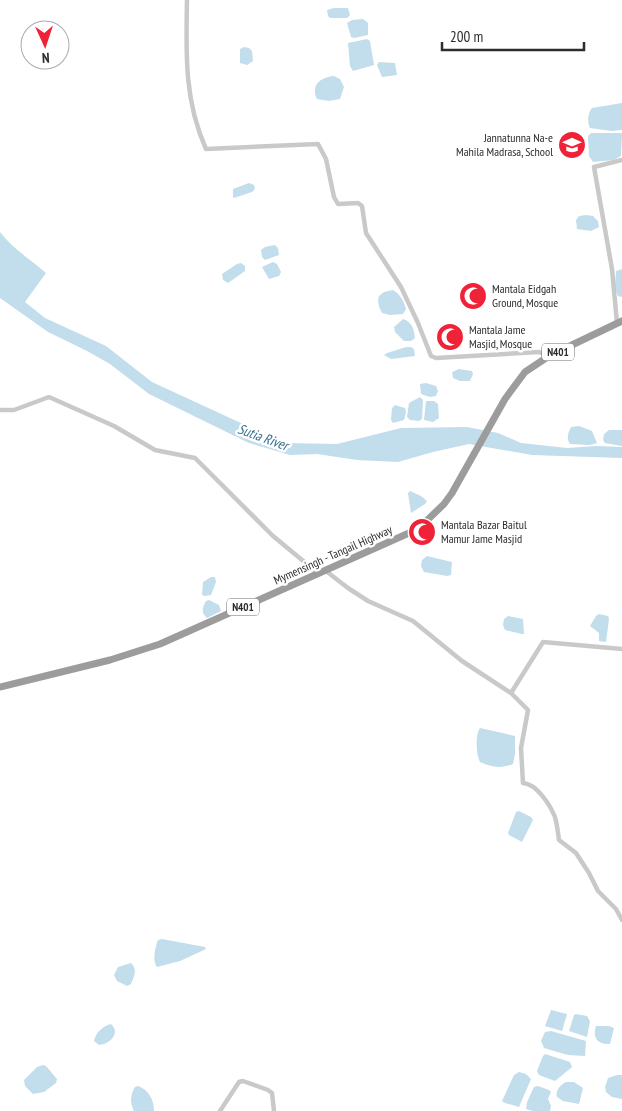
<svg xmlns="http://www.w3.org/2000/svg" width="622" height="1111" font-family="'PT Sans Narrow',sans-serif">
  <rect width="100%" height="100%" fill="#fff"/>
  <path fill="#c2ddec" d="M334,8H348L350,15L347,18H330L328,16L327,10Z
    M363,19L368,23V35L354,38L351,37L347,23L352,20Z
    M367,39L370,41L374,65L353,71L350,66L348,43Z
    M244,47L249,48L252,51L253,61L247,65L240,63V49Z
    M379,62L395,63L397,75L382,77L377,65Z
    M334,76L340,79L344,87L340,99L329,101L317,99C310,85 321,77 334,76Z
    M622,103V130L611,131L590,128C587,123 588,112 592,108Z
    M591,133H622L621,156L614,160L593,162L589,156L588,136Z
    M249,183L254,185L255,189L252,192L234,198L233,197V189Z
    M586,215L593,216L598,221L599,227L591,231L577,229L576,220L579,216Z
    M0,232C13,249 30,259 46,273L25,302L45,318L106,346L152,382L284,443L337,444L401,428L467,427L498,433L521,443L567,448L597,446L622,447V458L532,455L469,444L433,452L398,462L357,460L317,454L290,455L249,443L149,394L110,364L87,351L48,332L0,298Z
    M275,245L278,248L279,255L265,260L262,257L261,250L265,247Z
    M273,262L277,264L281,272L279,276L269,279L262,267Z
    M241,263L245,266V271L228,283L223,280L222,274L237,264Z
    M622,269V297L618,296L615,288L616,271Z
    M393,290C400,294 404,301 406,309L403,314L390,315L382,313C379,308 377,301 379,296L384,292Z
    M403,319C412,322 414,329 415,338L411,341H404L395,332L394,327Z
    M406,347H411L414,349L415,356L391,359L384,355L387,353Z
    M459,369L472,371L473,374L470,381H460L453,378L452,372Z
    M426,383L436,386L438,391L436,396L430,397L421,394L420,384Z
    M420,397L423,400L422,419L419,421L410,420L407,417L409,403Z
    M426,401H434L438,404L439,418L433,422L424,420Z
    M395,405L405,408L406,412L404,420L393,423L391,420L392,408Z
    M579,426L592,431L597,443L590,445L570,444C566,439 568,433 571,427Z
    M609,430H622V446L605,443L603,440L604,434Z
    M410,491L421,496L427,501L425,504L411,513L408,493Z
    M427,556L452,562L451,575L447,576L424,572L421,566L422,560Z
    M211,577H215L216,582L211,595L205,596L202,595L203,582Z
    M209,600L219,605L221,611L207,618C201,613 202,608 206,601Z
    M599,614L608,616L609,619L606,642L599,641V633L590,626L596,616Z
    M508,616L523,619L524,634H522L505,630L503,625L504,619Z
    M480,728L515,736V754L513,764C501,769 491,767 480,762C476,754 475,735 480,728Z
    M519,811L531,817L533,820L522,842L509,835L508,833L516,812Z
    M162,939L205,947L206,949L180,961L157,967C152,961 155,948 158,940Z
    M131,963C138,970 134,976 131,984L127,986L117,981L114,975L118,967Z
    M551,1010L567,1014L562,1031L545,1026Z
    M576,1014L587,1016L590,1021L587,1037L569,1031L574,1015Z
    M111,1024C121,1033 110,1044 99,1045L94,1041C96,1032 103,1026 111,1024Z
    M596,1026H609L614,1028L610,1044C598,1045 592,1038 596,1026Z
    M551,1031L586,1041L585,1056L568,1055L544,1048L541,1041L545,1032Z
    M545,1054L570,1062L572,1067L555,1081L539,1075L537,1071L543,1056Z
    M43,1065L46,1066L57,1079L56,1083L44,1092L33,1094L25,1086L24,1080L37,1067Z
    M519,1072L526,1074L531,1079L519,1107L505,1103L502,1101L514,1075Z
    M617,1075H622V1099L612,1097L606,1092L605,1087L608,1078Z
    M566,1082H574L583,1088L579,1104L563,1101L557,1097C555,1091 560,1085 566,1082Z
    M138,1086C149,1090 154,1100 154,1111H134C130,1103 130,1095 135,1087Z
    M538,1086L549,1090L551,1092L548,1099L551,1106L550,1111H533L526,1109L527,1102L534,1087Z"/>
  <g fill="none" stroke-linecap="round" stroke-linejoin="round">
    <path stroke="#c9c9c9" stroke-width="4.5" d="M187,0C186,53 184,100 206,149L318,144L326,159L334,197L338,204L358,203L362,206L366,233L401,287L418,323L431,356L436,358L539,352L549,356
      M617,323L612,269L594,167L622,160
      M0,410H14L49,397L114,426L155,450L195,458L273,536L319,574
      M326,571L348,588L368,601L413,621L462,661L511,693L528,710L521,748L523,783C537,784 550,805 555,817C557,824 558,832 559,840L576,853L589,873L598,891L616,909L622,920
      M511,693L543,642L622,649
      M220,1111L239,1082L243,1081L268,1090L272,1093L274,1111"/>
    <path stroke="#9c9c9c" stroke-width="7" d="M0,687L110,660L160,644L418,529L444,504L452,493L505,399L525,372L549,356L622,321"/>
  </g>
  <defs>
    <g id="school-disc" transform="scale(1.4375)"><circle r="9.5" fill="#ef2238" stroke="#fff"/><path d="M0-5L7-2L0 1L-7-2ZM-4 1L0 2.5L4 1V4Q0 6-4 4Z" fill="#fff"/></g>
    <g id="mosque-disc" transform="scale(1.4375)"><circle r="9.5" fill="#ef2238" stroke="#fff"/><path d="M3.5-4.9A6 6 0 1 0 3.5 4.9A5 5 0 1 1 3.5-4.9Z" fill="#fff"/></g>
  </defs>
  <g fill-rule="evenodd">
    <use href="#school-disc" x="572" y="145"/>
    <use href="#mosque-disc" x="473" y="296"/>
    <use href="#mosque-disc" x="450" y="337"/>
    <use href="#mosque-disc" x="422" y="532"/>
  </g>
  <g text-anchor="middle" stroke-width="5" stroke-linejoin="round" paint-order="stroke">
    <g fill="#fff" stroke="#6b6b6b" stroke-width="1">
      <rect x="542" y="343.5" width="32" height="17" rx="4"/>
      <rect x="227" y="598.5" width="32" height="17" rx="4"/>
    </g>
    <g font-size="11" font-weight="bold" fill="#2c2c2c">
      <text x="558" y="356">N401</text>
      <text x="243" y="611">N401</text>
    </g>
    <g font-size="12" fill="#2c2c2c" stroke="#fff" text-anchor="start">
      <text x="553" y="142" text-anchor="end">Jannatunna Na-e<tspan x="553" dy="14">Mahila Madrasa, School</tspan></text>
      <text x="492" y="293">Mantala Eidgah<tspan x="492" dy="14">Ground, Mosque</tspan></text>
      <text x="469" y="334">Mantala Jame<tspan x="469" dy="14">Masjid, Mosque</tspan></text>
      <text x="441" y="529">Mantala Bazar Baitul<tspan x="441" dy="14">Mamur Jame Masjid</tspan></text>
    </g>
    <g font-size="12" fill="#2c2c2c" stroke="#fff">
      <text transform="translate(333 555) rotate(-24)" y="4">Mymensingh - Tangail Highway</text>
    </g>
    <g font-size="14" font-style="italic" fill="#367191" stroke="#fff">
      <text transform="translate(263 437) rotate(20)" y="5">Sutia River</text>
    </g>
  </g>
  <g transform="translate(45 45) rotate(177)"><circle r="24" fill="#ffffff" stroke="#ababab"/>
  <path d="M0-4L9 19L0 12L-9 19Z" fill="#ef2238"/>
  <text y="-8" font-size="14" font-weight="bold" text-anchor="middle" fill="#2c2c2c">N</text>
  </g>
  <path d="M442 42v8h142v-8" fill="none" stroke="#2c2c2c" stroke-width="2.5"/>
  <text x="450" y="42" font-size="15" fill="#2c2c2c" stroke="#ffffff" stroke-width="4" paint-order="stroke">200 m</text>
</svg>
